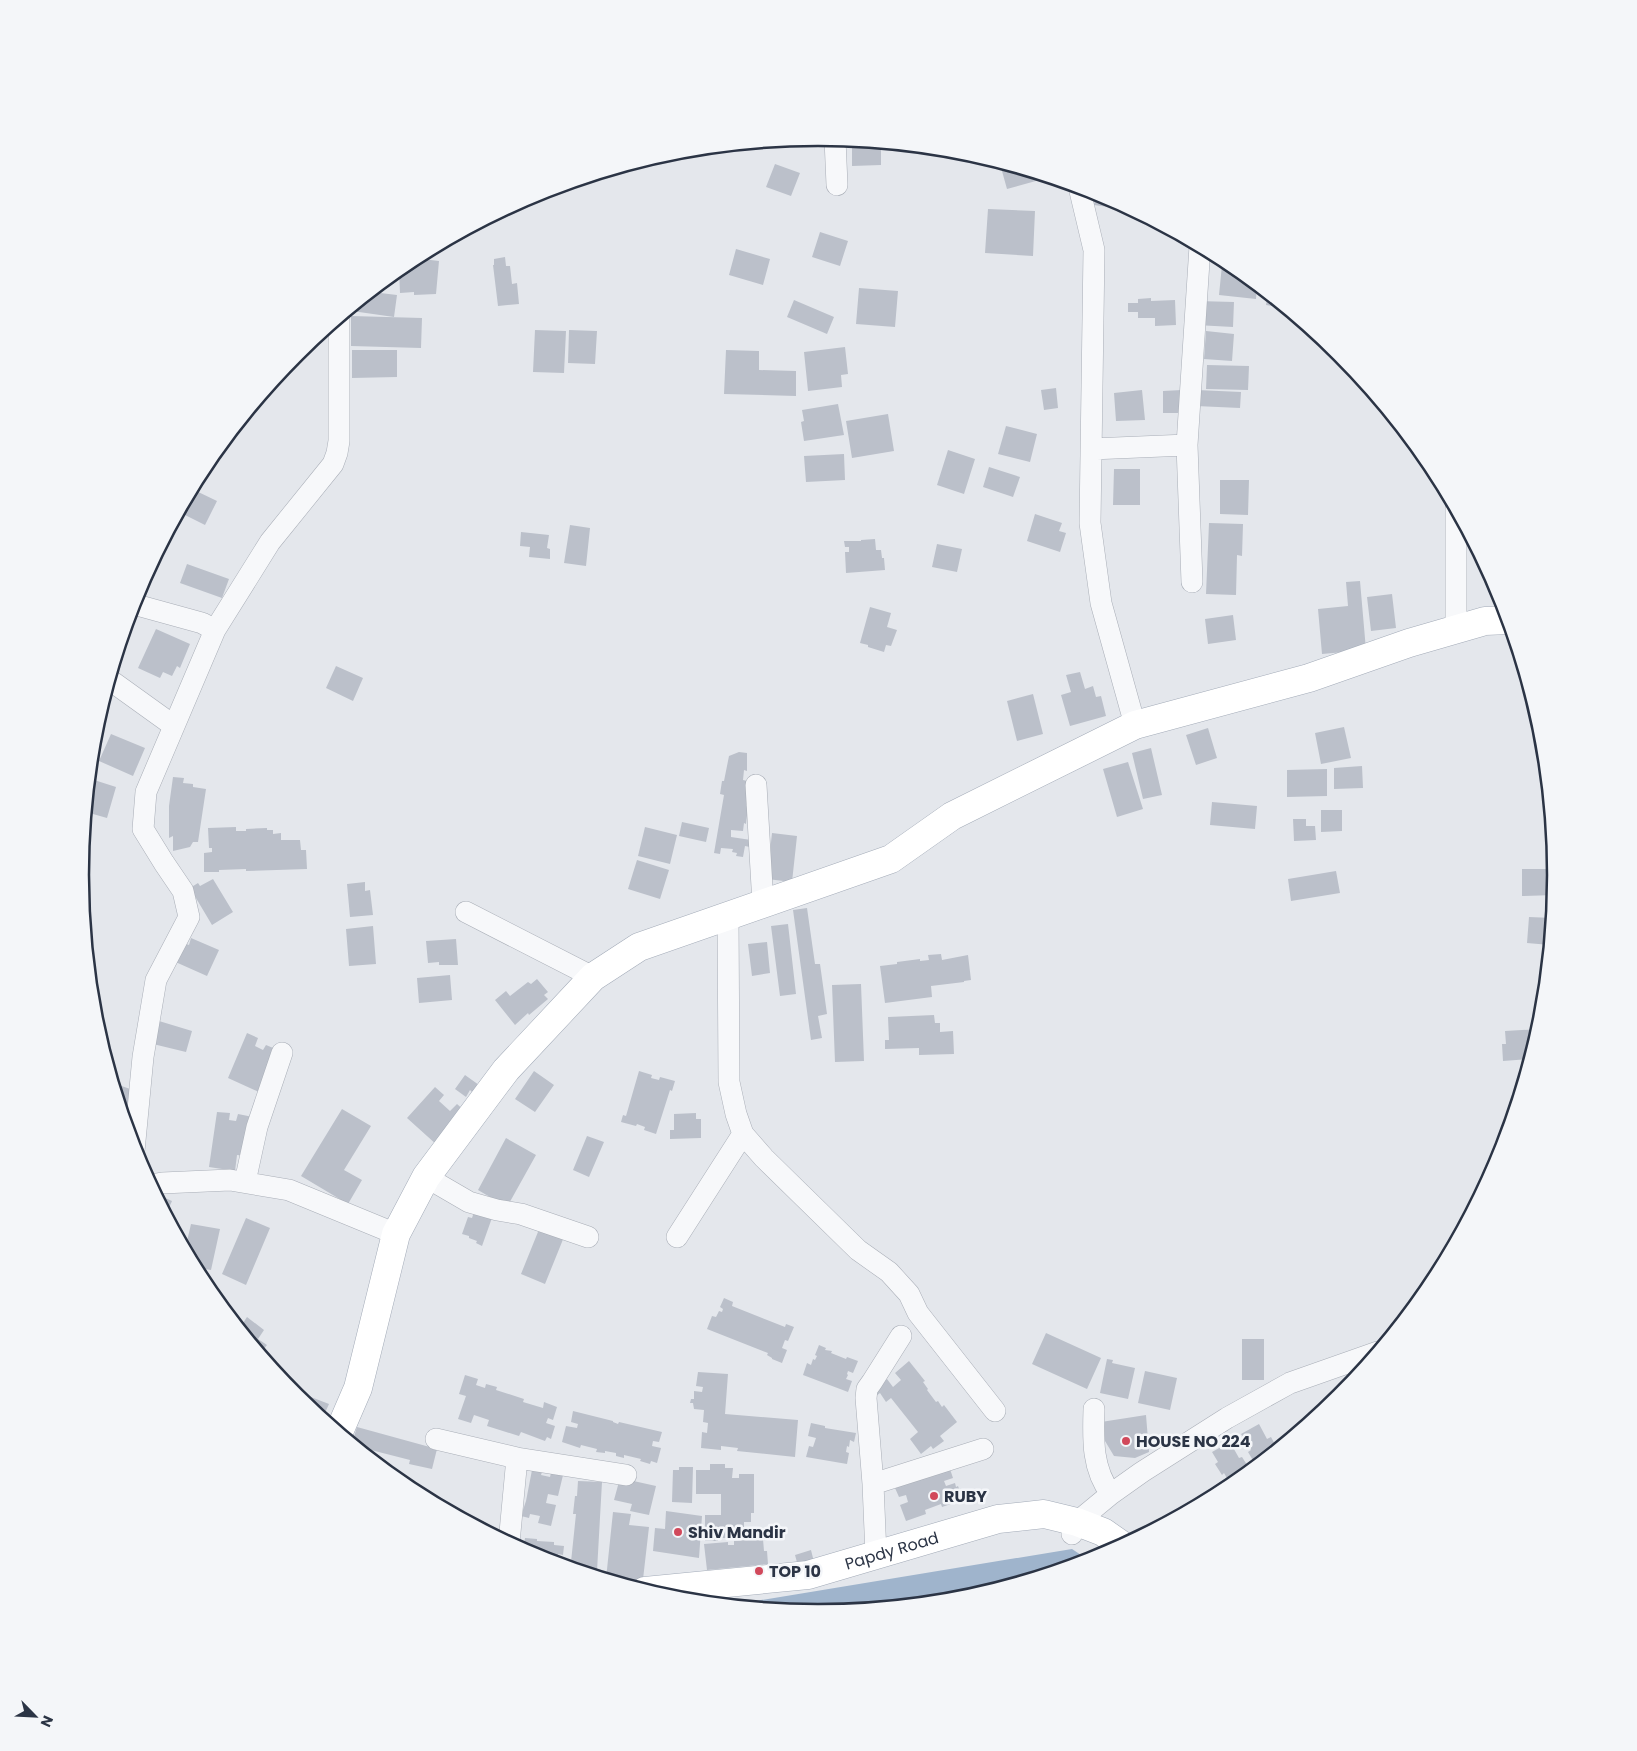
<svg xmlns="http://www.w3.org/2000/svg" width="1637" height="1751" font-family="Poppins,sans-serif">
  <rect width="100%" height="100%" fill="#e4e7ec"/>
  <path fill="#9fb4cc" d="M1072,1549L1090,1561L962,1600L818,1614L731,1605Z"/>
  <path fill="#bbc0ca" d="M852,140L881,143V165L852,166Z
    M1003,163L1042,175L1043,179L1007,189L1000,164Z
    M775,164L800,173L791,196L766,187Z
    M1096,192L1123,205V209L1094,205Z
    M988,209L1035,211L1033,256L985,253Z
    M820,232L848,241L840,266L812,257Z
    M736,249L770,259L763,285L729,275Z
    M505,257L506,266H510L512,284L517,283L519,304L498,306L493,265H494V259Z
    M414,258L439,261L436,294L414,295V292L400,293L399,269Z
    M1222,265L1235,267L1257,285L1256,299L1219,295Z
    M859,288L898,291L895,327L856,324Z
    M372,292L397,295L394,317L352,311V307Z
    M1268,293L1285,308L1266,305Z
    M1151,298V301L1175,300L1176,325L1155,326V318H1138V312H1128V303H1138V299Z
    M794,300L834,317L827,334L787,317Z
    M1197,301L1234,302L1233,327L1196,325Z
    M351,316L422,318L421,348L351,346Z
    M535,330L566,331L564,373L533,372Z
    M569,330L597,331L595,364L568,363Z
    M1206,331L1234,334L1232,361L1204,359Z
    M1328,343L1341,354L1344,357L1326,354Z
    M845,347L848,374L841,375L842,387L808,391L804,352Z
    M352,350H397V377L352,378Z
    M726,350L759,351V370L796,371V396L724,394Z
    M1207,365L1249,366L1248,390L1206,389Z
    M1056,388L1058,408L1044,410L1041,390Z
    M1142,390L1145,420L1116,421L1114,393Z
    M1182,390L1183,413H1163V391Z
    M1197,390L1241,392L1240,408L1196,406Z
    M838,404L844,435L804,441L801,422L804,421L802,410Z
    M888,414L894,451L852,458L846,421Z
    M1006,426L1037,434L1030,462L998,454Z
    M948,450L975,459L964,494L937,485Z
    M844,454L845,480L806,482L804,456Z
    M989,467L1020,477L1013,497L983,487Z
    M1114,469H1140V505H1113Z
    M1220,480H1249L1248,515L1220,514Z
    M192,489L217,501L205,525L179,512Z
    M1035,514L1062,523L1059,531L1066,533L1060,552L1027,541Z
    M1209,523L1243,524L1242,556L1237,555L1236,595L1206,594Z
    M570,525L590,528L586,566L564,563Z
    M521,532L549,535L547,548L550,549V559L529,557L530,547L520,546Z
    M875,539L876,550H881L882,558H884L885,570L846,573L845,552H849V547H845L844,541H861V540Z
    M937,544L962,549L957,572L932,567Z
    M187,564L229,579L222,598L180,583Z
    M1360,581L1366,650L1322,654L1318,609L1348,606L1346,582Z
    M1392,594L1396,628L1371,631L1367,597Z
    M870,607L891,613L887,627L897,630L891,646L886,645L884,652L868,647V645L860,643Z
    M1233,615L1236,640L1208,644L1205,619Z
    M156,629L190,644L180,668L177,666L172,676L163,672L160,678L138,668Z
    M336,666L363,678L353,701L326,688Z
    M1080,672L1085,689L1093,686L1096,697L1101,696L1106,716L1070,726L1061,695L1071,692L1066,675Z
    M1033,694L1043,734L1017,741L1007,701Z
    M1344,727L1351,758L1321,764L1315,733Z
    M1208,728L1217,758L1196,765L1186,735Z
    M111,734L145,748L133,776L99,761Z
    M1151,748L1162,795L1143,799L1132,753Z
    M739,752L747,753V771L744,770L743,780L752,782L747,798L746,806L748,807L746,824L744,823L743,831L731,830V837L751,840L750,847L745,846L743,857L736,856L737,853L732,852L733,849L721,848L720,854L714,853L724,795L720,794L722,781H724L729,756Z
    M1128,762L1143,809L1117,817L1103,769Z
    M1362,766L1363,788L1334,789V768Z
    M1327,769V796L1287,797V770Z
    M173,777L184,778L183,783L193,784V787L206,789L198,842H193L190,847L173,851V836L169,838V806Z
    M91,779L116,787L107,818L86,812Z
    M1212,802L1257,806L1255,829L1210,825Z
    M1321,810H1342V831L1321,832Z
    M1293,819H1306V826H1315L1316,840L1294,841Z
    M682,822L709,828L706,842L679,836Z
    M236,827V831H246V829L267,828V830H273V834L281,833V840H300L301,850H306L307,869L246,871V869L219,870V872H204V853L212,852V848H209L208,828Z
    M645,827L677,835L670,864L638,856Z
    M772,833L797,836L792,882L767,879Z
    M637,860L669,870L660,899L628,889Z
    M1522,869H1556L1555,895L1522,896Z
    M1336,871L1340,893L1291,901L1288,879Z
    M213,879L233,912L212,925L190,888L198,883L200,886Z
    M365,882V891L370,890L373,915L350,917L347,884Z
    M807,908L815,964H820L827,1014L818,1016L822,1038L811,1040L793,910Z
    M1529,917L1553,918L1550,945L1527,943Z
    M788,924L796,994L780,996L771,926Z
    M373,926L376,964L349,966L346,929Z
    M191,938L219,950L207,976L171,960L179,941L189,945Z
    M456,939L458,965H439V962L428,963L426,941Z
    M767,942L770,973L752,976L748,944Z
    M1547,951H1550L1546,982H1545Z
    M941,954L942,960L968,955L971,980L964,981V982L931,986L932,997L885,1003L880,966L897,964V962L920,959V961L929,960L928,955Z
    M450,975L452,1000L419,1003L417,978Z
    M537,979L548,992L544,995L548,999L529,1015L528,1013L515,1025L495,1000L506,991L510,996L528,982L531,984Z
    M861,984L864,1061L835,1062L832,985Z
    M934,1015L935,1023H940V1032L953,1031L954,1054L919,1055V1048L885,1049V1040H889L888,1017Z
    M159,1021L192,1031L186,1052L153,1044Z
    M1540,1029L1531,1059L1503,1061L1502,1044H1506L1505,1031Z
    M247,1033L258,1038L255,1046L263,1050L266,1045L278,1050L259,1092L228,1078Z
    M534,1071L554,1085L535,1112L515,1099Z
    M639,1071L652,1075L651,1078L659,1080L660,1077L675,1081L672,1091L670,1090L656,1134L644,1130L645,1127L637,1124L636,1126L621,1122L623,1115L626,1116Z
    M465,1075L479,1085L473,1093L470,1090L466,1097L455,1089Z
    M113,1083L133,1090L124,1118Z
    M435,1087L444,1095L439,1101L450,1111L457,1104L466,1112L437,1145L407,1118Z
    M342,1109L371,1126L344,1170L362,1180L348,1204L301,1176Z
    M217,1112L230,1113L229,1120L236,1121L238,1114L253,1117L247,1156L237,1155L235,1171L209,1167Z
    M696,1113V1119H701V1138L670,1139V1130H674V1114Z
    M587,1136L604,1142L589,1177L573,1170Z
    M506,1138L536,1155L507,1207L478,1190Z
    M156,1194L172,1201L167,1212L170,1213L168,1218Z
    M475,1209L493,1215L482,1246L476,1243L477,1241L469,1238V1236L462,1234L468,1217L472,1218Z
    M246,1218L270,1228L246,1285L222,1274Z
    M542,1222L566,1232L545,1284L521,1274Z
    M191,1224L220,1229L211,1270L194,1267L185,1250Z
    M724,1298L733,1302L732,1306L785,1327L786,1324L794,1327L788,1341L785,1340L782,1348L787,1350L782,1363L772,1359V1358L767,1355L768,1353L707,1329L712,1316L716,1317L719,1311L722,1312L723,1309L720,1307Z
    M221,1305L235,1316L232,1319L221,1306Z
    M247,1317L264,1330L258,1339L267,1345L260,1354L243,1333L245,1329L241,1326Z
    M1046,1333L1101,1358L1087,1389L1032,1364Z
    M1242,1339H1264V1380H1242Z
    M819,1345L826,1348L825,1350L832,1351L831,1353L846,1359L847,1357L858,1361L853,1373L848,1371L847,1374L848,1375L846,1379L852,1381L848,1392L803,1375L807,1363L811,1365L813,1359L815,1360L817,1356L815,1355Z
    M1107,1359L1113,1360L1112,1363L1135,1368L1128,1399L1100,1393Z
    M909,1361L925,1381L923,1382L928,1389L927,1390L936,1402L938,1401L942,1407L944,1405L957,1422L940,1436L944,1441L933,1449L931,1446L921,1454L910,1439L918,1432L891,1398L886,1402L880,1393L876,1396L869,1387L881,1384L887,1379L893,1387L901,1380L895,1373Z
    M1145,1371L1177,1378L1170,1410L1138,1403Z
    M698,1372L728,1374L725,1414L798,1420L795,1457L737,1451L738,1448L721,1446V1450L701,1448L702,1432L707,1433L708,1423L703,1422L704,1410L694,1409L693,1403H690L691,1399H694V1391L702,1392L703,1387L696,1386Z
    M465,1375L478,1379L476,1385L485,1388L486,1384L497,1387L496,1390L524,1399L523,1402L543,1408L544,1402L557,1407L553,1420L548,1418L546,1423L555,1426L551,1439L547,1437L545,1441L521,1432L519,1436L487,1426L489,1420L474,1415L471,1423L458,1419L466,1396L459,1394Z
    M289,1385L299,1390L298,1392L329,1404L324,1415L321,1414L320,1417L296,1397L288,1388Z
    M573,1411L613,1421V1422L618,1424L619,1422L662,1432L659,1442L653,1441L652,1446L661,1448L657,1463L651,1461L650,1464L640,1461L641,1459L624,1455V1458L616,1456V1453L605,1451V1453L596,1452L597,1449L581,1445L580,1448L562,1442L566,1426L577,1428L578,1424L571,1422Z
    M1146,1415L1149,1452L1135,1458L1114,1456L1102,1436L1101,1422Z
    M811,1423L825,1426V1428L856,1433L854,1442L850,1440L849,1447L847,1446L846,1452L849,1453L847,1464L806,1457L809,1446L813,1447L816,1438L808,1436Z
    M1259,1424L1267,1439L1271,1437L1278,1450L1257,1467L1248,1452L1251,1450L1241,1434Z
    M357,1427L437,1449L432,1469L409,1464L410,1460L367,1449L366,1453L362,1451L352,1443Z
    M1230,1442L1239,1458L1242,1457L1251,1471L1232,1487L1224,1473L1222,1475L1215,1464L1218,1462L1212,1452Z
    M710,1464H725V1468H733L732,1478H739V1474H754V1513H751V1522H744V1527L732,1528V1538H718V1541H705V1515H721V1494H696V1470H710Z
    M679,1467H693L692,1503L672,1502L673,1470H679Z
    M552,1469L564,1471L558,1496L548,1494L546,1503L556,1505L551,1526L538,1523L540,1516L530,1514L529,1518L521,1516L526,1501L532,1470L542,1472L541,1475L550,1477Z
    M950,1469L953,1478L944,1481L946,1486L955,1483L956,1487L958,1486L963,1500L942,1507L941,1504L925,1510L926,1514L906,1521L900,1505L908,1502L906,1495L899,1497L895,1488Z
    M620,1478L656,1486L649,1515L630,1511L632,1504L614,1500Z
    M578,1481L602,1482L597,1571L572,1569V1562H571L576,1514H573L575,1496H577Z
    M666,1511L702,1516L699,1558L653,1551L655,1528L665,1529Z
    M613,1512L631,1514L629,1525L649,1527L642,1588L622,1584V1581L606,1579Z
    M525,1538L537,1539V1541L554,1542V1545L564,1546L563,1555L558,1554L557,1561L561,1562L560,1565L548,1561L549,1553L531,1551L529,1544H524Z
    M763,1539L764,1551H767L768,1564L707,1570L704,1544L728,1542V1545H734V1541Z
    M811,1550L814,1562L798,1566L795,1555Z"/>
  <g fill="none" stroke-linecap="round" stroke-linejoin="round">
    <g stroke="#a9aeb7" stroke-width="22">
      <path id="minor" d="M835,139L837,185
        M1079,187L1094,250L1090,523L1101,603L1135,725
        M1091,449L1187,445
        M1456,508V630
        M1192,582L1187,445L1200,246
        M133,604L202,623L215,630L146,792L143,829L164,863L183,891L189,917L156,980L143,1057L134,1151
        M215,630L270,542L333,464L337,453L339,441V318
        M110,680L174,726
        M756,785L763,904
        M466,912L593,977
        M728,916L729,1082L736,1114L743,1134L764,1158L858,1250L889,1272L909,1294L918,1313L995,1411
        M426,1177L469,1202L497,1210L521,1214L588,1237
        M245,1182L257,1127L282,1053
        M151,1185L162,1183L230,1180L289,1190L396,1234
        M677,1237L743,1134
        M1094,1409C1093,1440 1092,1469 1111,1494
        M436,1439L517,1458L626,1475
        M873,1484L983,1449
        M1072,1534L1077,1522L1111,1494L1142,1472L1227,1418L1290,1383L1378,1352
        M509,1543L517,1458
        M876,1555L873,1484L866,1398L867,1389L872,1382L901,1336"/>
    </g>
    <g stroke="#a3abb8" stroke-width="29">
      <g id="major">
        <path d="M339,1432L358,1388L396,1234L426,1177L506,1070L593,977L639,947L891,859L952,816L1135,725L1309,678L1409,643L1485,621L1509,620"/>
        <path id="s1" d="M645,1591L808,1575L998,1519L1044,1514L1077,1522L1103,1532L1123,1546"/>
      </g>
    </g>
    <use href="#minor" stroke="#f7f8fa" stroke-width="21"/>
    <use href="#major" stroke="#fff" stroke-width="28"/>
  </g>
  <g fill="#d1495b" stroke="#f4f6f9" stroke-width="2">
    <circle cx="1126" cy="1441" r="5"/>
    <circle cx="934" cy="1496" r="5"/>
    <circle cx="678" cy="1532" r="5"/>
    <circle cx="759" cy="1571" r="5"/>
  </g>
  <g text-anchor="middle" stroke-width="5" stroke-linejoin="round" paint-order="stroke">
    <g font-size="16" font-weight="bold" fill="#2b3445" stroke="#f4f6f9" text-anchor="start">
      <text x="1136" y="1447">HOUSE NO 224</text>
      <text x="944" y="1502">RUBY</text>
      <text x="688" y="1538">Shiv Mandir</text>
      <text x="769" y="1577">TOP 10</text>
    </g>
    <g font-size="16" fill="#2b3445" stroke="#f4f6f9">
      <text dy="6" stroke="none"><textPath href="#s1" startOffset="251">Papdy Road</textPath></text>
    </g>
  </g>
  <path d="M0 0H1637V1751H0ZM89 875a729 729 0 1 1 1458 0a729 729 0 1 1-1458 0Z" fill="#f4f6f9" fill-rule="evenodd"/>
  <path fill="none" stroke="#2b3445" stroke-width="2.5" d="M89 875a729 729 0 1 1 1458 0a729 729 0 1 1-1458 0Z"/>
  <g transform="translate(35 1716) rotate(114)" stroke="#f4f6f9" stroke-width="4" paint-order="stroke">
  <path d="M0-4L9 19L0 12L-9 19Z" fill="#2b3445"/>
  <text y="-8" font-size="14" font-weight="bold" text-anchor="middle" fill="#2b3445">N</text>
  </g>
</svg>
